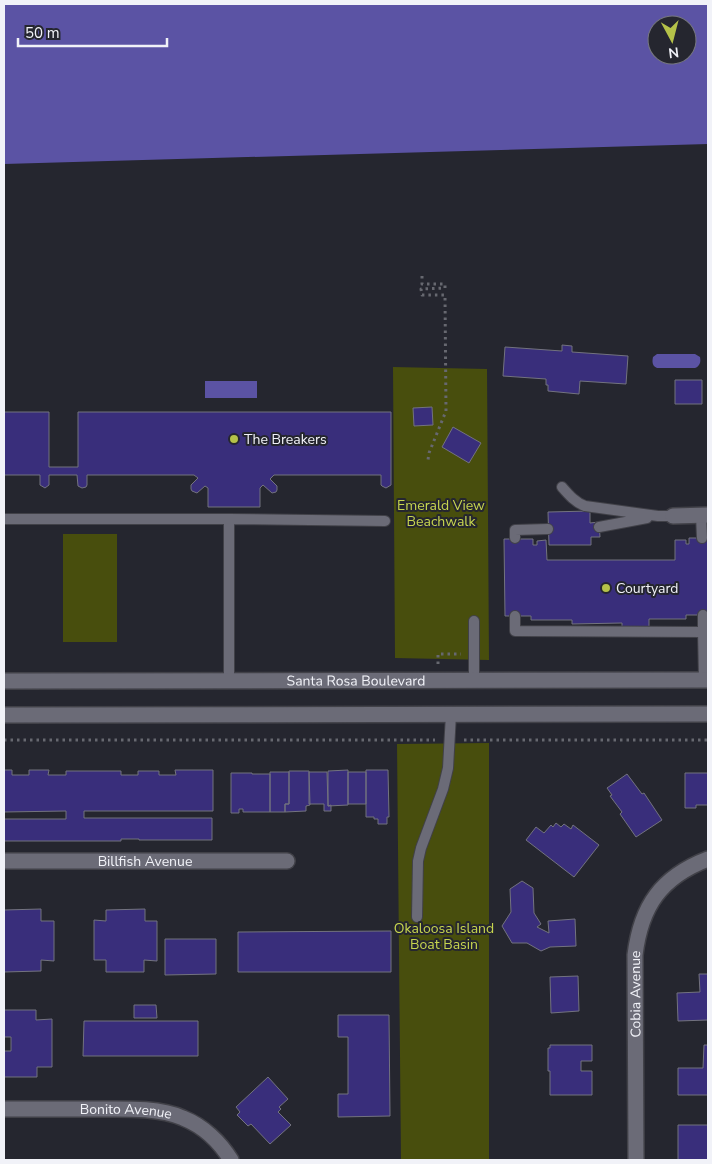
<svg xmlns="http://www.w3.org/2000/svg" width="712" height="1164" font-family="'Nunito Sans',sans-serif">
  <rect width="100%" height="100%" fill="#25262f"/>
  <path fill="#484e0d" d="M393,367L487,369L489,660L395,658Z
    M63,534H117V642H63Z
    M489,743V1160H401L397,744Z"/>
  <path fill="#5b53a4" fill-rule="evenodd" d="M4,4H708V144L4,164ZM657,25H687V55H657Z
    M657,354H695L700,357C701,362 700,366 695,368H657C652,366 652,362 653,357Z
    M205,381H257V398H205Z"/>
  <path fill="#392e7b" stroke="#73737f" d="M562,345L572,346V352L628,356L626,384L580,381L579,394L548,391V385H546V379L503,376L505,347L562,351Z
    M675,380H702V404H675Z
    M432,407L433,425L414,426L413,408Z
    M4,412H49V467H78V412H391V485L386,488L382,486L381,485V475H274L270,479L277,486V490L276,492L272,493L263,485L260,488V507H208V488L205,486L197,493L192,491L191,489V485L198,478L194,475H87V485L86,487L82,488L78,486L77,475H49V485L45,488L40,485V475H4Z
    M453,427L481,443L469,463L442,447Z
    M590,511V523L599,522L600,537H591V545H549L548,512Z
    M689,538H708V615H686V619H649V628H622V623L572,624V620H531V616H505L504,539H533V545H537V541L546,540L547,560H675V540H686V544H689Z
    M4,770H12V775H29V770H49L48,775H66V771H121V775H138V771H159V775H176L175,770H213V811H84V818H212V840H139V839H121V841H4V819H66V811L4,812Z
    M348,770V805L328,806V771Z
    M366,770H388L389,817H387V824H378V819H374V817H366Z
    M289,771H309L310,805L306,806V811L285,812V804H289Z
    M270,772H289V804H285V812H270Z
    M309,772H327L328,804V806L331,805V811H324V804H309Z
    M348,772H366V804H348Z
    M231,773H252V774H270V812H243V809H239V813H231Z
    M685,773H708V805H696V808H685Z
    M627,774L642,794L644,793L662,820L636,837L620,814L622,812L610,796L612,795L607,788Z
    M556,823L561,827L564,824L571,829L573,825L599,845L574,877L526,840L536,827L544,833L551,825L553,827Z
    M522,881L533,888L534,913L541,924L537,927L549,933L548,921L575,919L576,946L550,947L541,951L527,943H512L502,926L511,912L510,889Z
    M41,909V921H54V961L41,960V971L4,972V910Z
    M145,909V921H157V961L144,960V972H106V960H94V920L106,921V910Z
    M391,931V972H238V932Z
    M165,939H216V974L165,975Z
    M699,974H708V1020L678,1021L677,993L700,992Z
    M578,976L579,1011L551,1013L550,977Z
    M134,1005H156L157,1018H134Z
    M4,1010H36V1020L52,1019V1067H37V1077H4V1051H11V1037H4Z
    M338,1015H389L390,1116L338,1117V1094H348V1037H338Z
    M84,1021H198V1056H83Z
    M550,1045H592V1061H581V1071H592V1095H550V1071H548V1048H550Z
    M704,1045H708V1095H678V1068H703Z
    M268,1077L288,1099L279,1107L281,1109L278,1112L291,1125L270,1144L251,1124L248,1126L237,1115L240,1112L236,1107Z
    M678,1125H708V1160H678Z"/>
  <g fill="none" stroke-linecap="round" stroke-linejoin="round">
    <g stroke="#414148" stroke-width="12">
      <path id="lane" d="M562,487C569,495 575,502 585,506L658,516H673
        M701,515L702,538
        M4,519H229V681
        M229,519L385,521
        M599,527L647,518
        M515,538V530L548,529
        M515,616V631L703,632L704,680
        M703,632V615
        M474,680V621
        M417,917L418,861L421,848L443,789L448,768L451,714"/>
    </g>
    <g stroke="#414148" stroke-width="18">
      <g id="street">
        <path d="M673,516L708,515"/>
        <path id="s1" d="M4,861H287"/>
        <path id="s2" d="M4,1109C34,1109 65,1109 96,1109C122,1109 158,1107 183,1118C203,1126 220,1142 231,1160"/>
        <path id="s3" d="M636,1160L635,955C641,906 661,877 708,859"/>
      </g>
    </g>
    <g stroke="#414148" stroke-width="18">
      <g id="secondary">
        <path id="s4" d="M4,681L708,680"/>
        <path d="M4,715L708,714"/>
      </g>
    </g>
    <path stroke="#676870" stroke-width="3" stroke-dasharray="2.5 4" stroke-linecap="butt" d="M422,276V284H445V288L421,289L422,295H445L446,411L429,453L428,460
      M438,664V654H461
      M4,740H435
      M464,740H708"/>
    <use href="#lane" stroke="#6b6b77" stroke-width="10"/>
    <use href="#street" stroke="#6b6b77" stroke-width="15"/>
    <use href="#secondary" stroke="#6b6b77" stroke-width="15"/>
  </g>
  <g fill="#b5c249" stroke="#25262f" stroke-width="2">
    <circle cx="234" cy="439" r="5"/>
    <circle cx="606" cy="588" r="5"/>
  </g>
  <g text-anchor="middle" stroke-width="4" stroke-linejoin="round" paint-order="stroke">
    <g font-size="14" fill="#f1f2f8" stroke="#25262f" text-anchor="start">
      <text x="244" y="444">The Breakers</text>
      <text x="616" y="593">Courtyard</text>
    </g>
    <g font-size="14" fill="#c7d54f" stroke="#25262f">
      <text x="441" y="510">Emerald View<tspan x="441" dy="16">Beachwalk</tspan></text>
      <text x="444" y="933">Okaloosa Island<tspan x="444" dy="16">Boat Basin</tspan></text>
    </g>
    <g font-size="14" fill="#f1f2f8" stroke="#25262f">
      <text dy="5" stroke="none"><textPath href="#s4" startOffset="352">Santa Rosa Boulevard</textPath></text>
      <text dy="5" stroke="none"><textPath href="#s1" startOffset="141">Billfish Avenue</textPath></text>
      <text dy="5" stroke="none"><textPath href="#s3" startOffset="166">Cobia Avenue</textPath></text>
      <text dy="5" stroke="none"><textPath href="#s2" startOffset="122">Bonito Avenue</textPath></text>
    </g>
  </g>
  <rect width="712" height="1164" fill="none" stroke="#f1f2f8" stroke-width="10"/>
  <g transform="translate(672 40) rotate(173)"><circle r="24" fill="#25262f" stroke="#77787f"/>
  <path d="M0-4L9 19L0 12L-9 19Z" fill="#b5c249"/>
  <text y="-8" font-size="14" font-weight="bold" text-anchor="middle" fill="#f1f2f8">N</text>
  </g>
  <path d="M18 38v8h149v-8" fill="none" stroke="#f1f2f8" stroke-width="2.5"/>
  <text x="25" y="38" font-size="15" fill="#f1f2f8" stroke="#25262f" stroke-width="4" paint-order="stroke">50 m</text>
</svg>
